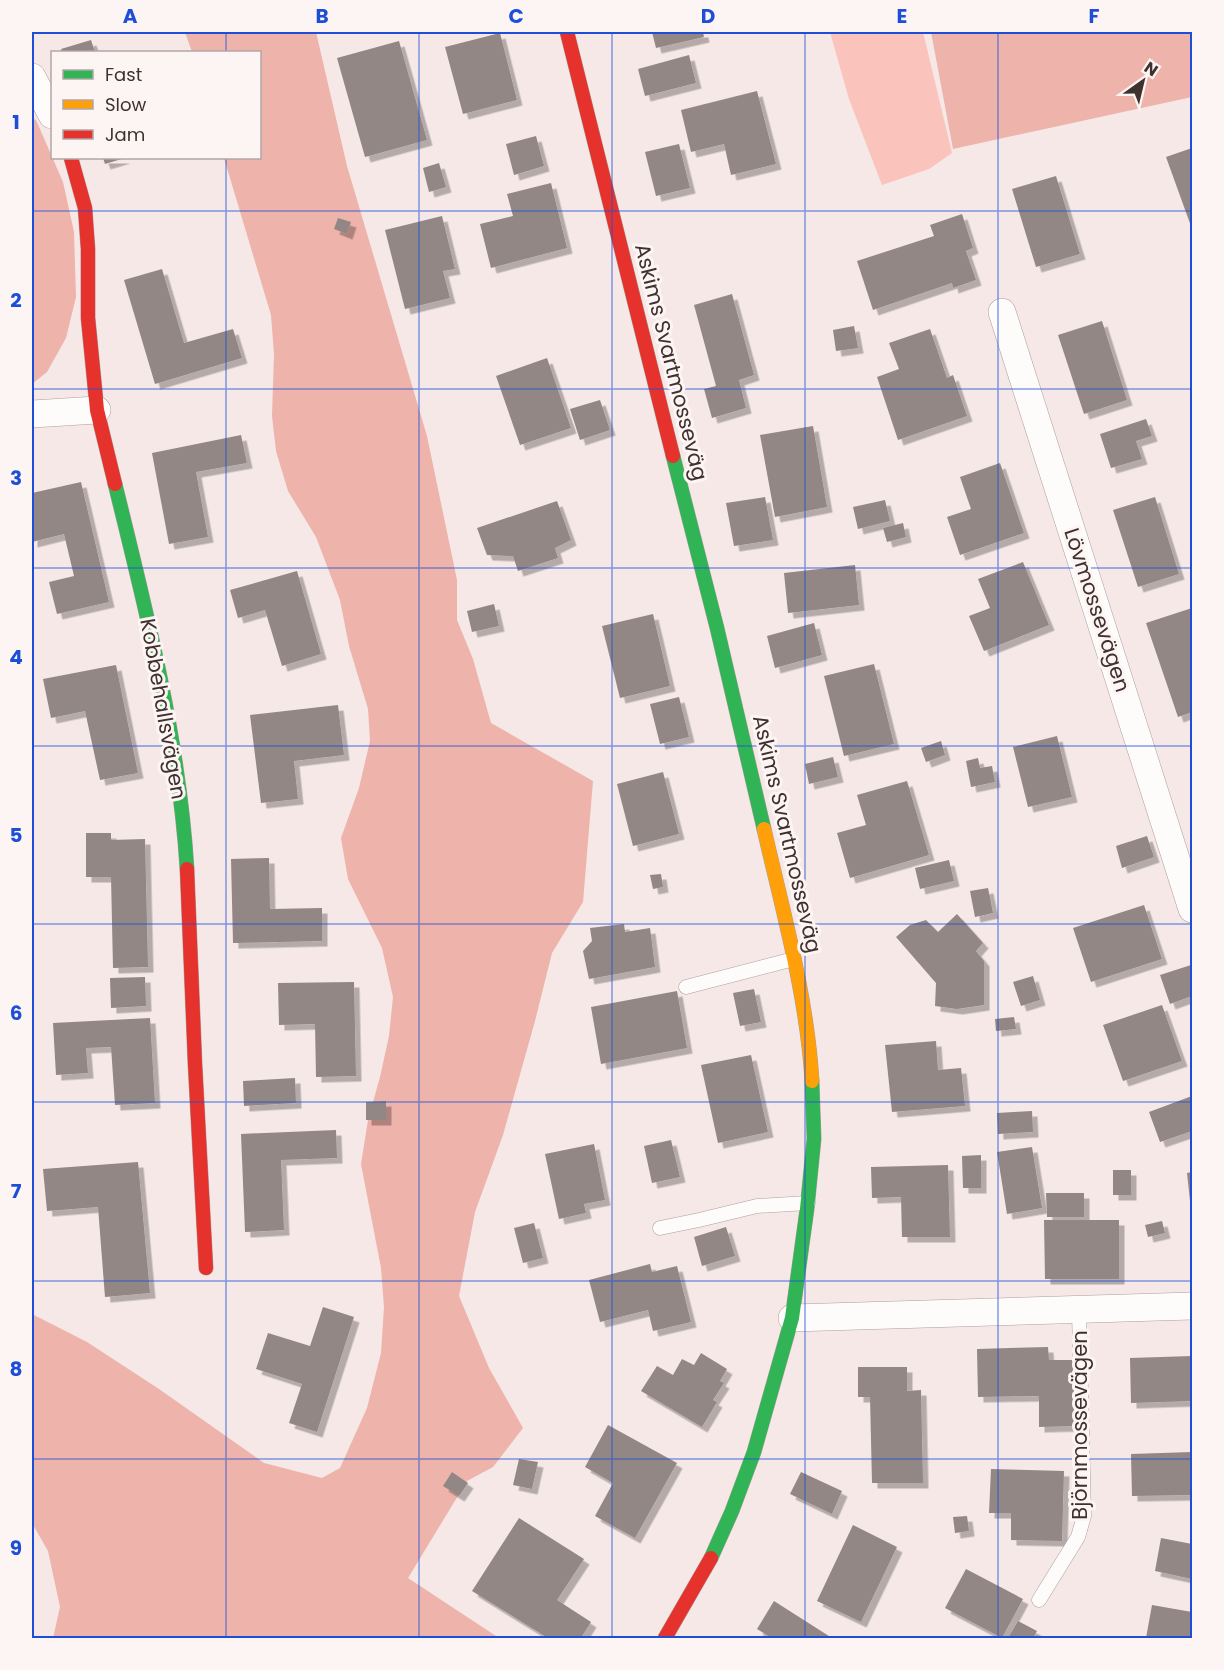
<svg xmlns="http://www.w3.org/2000/svg" width="1224" height="1670" font-family="Poppins,sans-serif">
  <defs>
    <filter id="shadow"><feDropShadow dx="5.5" dy="5.5" stdDeviation="0" flood-color="#0004"/></filter>
  </defs>
  <rect width="100%" height="100%" fill="#f5e8e6"/>
  <path fill="#fac3bb" d="M830,32H923L952,153L929,169L882,185L849,99Z"/>
  <path fill="#eeb3ab" d="M185,32H316L347,166L427,436L457,580V620L473,659L491,723L593,781L583,902L552,953L535,1021L503,1135L475,1212L459,1296L489,1368L523,1428L493,1467L467,1481L408,1578L499,1638H53L60,1607L48,1551L32,1523V1314L87,1342L159,1389L264,1463L322,1478L340,1468L367,1408L381,1353L384,1307L381,1268L361,1164L368,1120L380,1077L389,1036L393,997L382,948L348,879L341,838L359,788L370,741L368,709L349,646L340,600L316,537L288,491L276,451L272,416L274,354L271,315L224,158H260V52H192Z
    M931,32H1192V97L953,149Z
    M32,118L36,120L63,182L74,232L76,297L66,338L47,372L32,384Z"/>
  <path fill="#928785" filter="url(#shadow)" d="M652,32H703L704,37L656,48Z
    M500,33L517,100L463,114L445,47Z
    M91,40L95,52H62L61,49Z
    M399,41L427,140L365,157L337,58Z
    M689,55L696,83L645,96L638,69Z
    M757,91L776,164L731,175L724,144L691,152L681,110Z
    M536,136L544,166L514,175L506,144Z
    M679,144L690,188L656,196L645,152Z
    M1192,148V229L1166,157Z
    M103,158H125L105,164Z
    M439,163L446,187L429,192L423,168Z
    M1056,176L1080,254L1036,267L1012,189Z
    M551,183L567,248L491,268L480,224L513,216L507,194Z
    M962,214L973,248L966,251L976,280L953,288L952,283L873,310L857,261L934,236L930,225Z
    M442,216L455,269L443,271L450,298L405,309L385,230Z
    M338,218L351,222L347,234L334,229Z
    M162,269L184,343L233,329L242,358L155,384L124,280Z
    M732,294L754,375L739,380L746,408L712,418L704,389L716,386L694,305Z
    M1102,321L1127,400L1084,414L1058,335Z
    M854,326L858,348L836,351L833,330Z
    M930,329L947,378L953,375L967,416L898,440L877,377L899,369L889,343Z
    M547,358L571,428L520,445L496,376Z
    M600,400L610,430L580,440L570,409Z
    M1146,419L1152,436L1136,441L1142,459L1111,468L1100,434Z
    M813,426L827,507L775,517L760,435Z
    M241,435L247,463L196,472L208,537L169,544L152,453Z
    M1000,463L1024,533L960,555L947,517L971,509L960,477Z
    M81,482L109,602L57,614L49,582L74,576L64,534L32,542V493Z
    M765,497L773,540L734,546L726,503Z
    M1155,497L1179,574L1138,587L1113,510Z
    M885,500L890,521L858,529L853,507Z
    M557,501L571,540L555,548L558,558L518,571L513,556L487,555L477,528Z
    M903,523L906,537L887,542L883,528Z
    M1023,562L1049,625L984,651L969,616L990,608L978,579Z
    M855,565L859,605L788,613L784,573Z
    M297,571L321,654L282,666L265,610L238,618L230,590Z
    M494,604L499,626L472,632L467,611Z
    M1192,608V712L1178,717L1146,623Z
    M653,614L670,686L620,698L602,626Z
    M814,623L822,655L775,668L767,636Z
    M874,664L894,744L844,756L824,676Z
    M116,665L138,773L100,780L85,711L51,718L43,679Z
    M679,697L689,737L660,744L650,704Z
    M338,705L344,755L294,761L298,799L261,803L250,715Z
    M1057,736L1072,797L1028,807L1013,747Z
    M941,741L945,755L926,762L921,748Z
    M833,757L838,777L809,784L805,764Z
    M978,758L980,768L992,766L995,782L971,787L966,761Z
    M663,772L679,834L633,846L617,784Z
    M907,781L929,855L850,878L837,833L866,825L857,795Z
    M86,833H111V840L145,839L148,967L113,968L111,877H86Z
    M1147,836L1154,857L1122,868L1116,846Z
    M269,858L270,909L322,908V941L233,943L231,859Z
    M949,860L954,881L920,889L915,868Z
    M661,874L663,887L653,889L650,875Z
    M988,888L993,913L975,917L970,891Z
    M1144,905L1162,959L1091,982L1073,928Z
    M957,914L983,943L976,951L984,961V1005L957,1009L935,1006L936,983L896,937L910,925L926,920L938,932Z
    M624,924L625,932L650,928L655,967L589,979L583,951L592,941L590,928Z
    M1191,965L1192,970V996L1170,1004L1160,975Z
    M1033,976L1040,1000L1021,1006L1013,982Z
    M145,977L146,1006L111,1008L110,978Z
    M354,982L356,1076L316,1077L315,1024L279,1025L278,983Z
    M754,989L761,1022L740,1026L733,993Z
    M677,991L687,1048L601,1064L591,1007Z
    M1162,1005L1182,1061L1123,1081L1103,1025Z
    M1014,1017L1016,1029L996,1031L995,1019Z
    M150,1018L155,1103L115,1105L111,1047L86,1048L88,1073L56,1075L53,1023Z
    M936,1041L938,1070L961,1068L965,1106L892,1112L885,1045Z
    M751,1055L768,1132L718,1143L701,1065Z
    M295,1078L296,1103L244,1106L243,1081Z
    M1192,1096V1131L1160,1142L1149,1112Z
    M386,1101V1120H366V1102Z
    M1032,1111L1033,1132L998,1134L997,1113Z
    M336,1130L337,1158L281,1160L284,1230L245,1232L241,1134Z
    M671,1140L680,1177L652,1183L644,1146Z
    M594,1144L605,1200L584,1204L586,1213L559,1219L545,1154Z
    M1032,1147L1042,1208L1007,1214L997,1152Z
    M981,1155V1188H963L962,1156Z
    M138,1162L150,1293L105,1297L98,1207L47,1211L43,1169Z
    M948,1165L950,1237H902L901,1197L872,1198L871,1167Z
    M1113,1170H1131V1195H1113Z
    M1192,1172V1210H1191L1187,1173Z
    M1046,1193H1084V1217H1047Z
    M1044,1220H1119V1279H1045Z
    M1162,1221L1165,1233L1148,1237L1145,1225Z
    M534,1223L543,1258L523,1263L514,1228Z
    M726,1227L735,1256L702,1266L694,1237Z
    M650,1264L652,1272L677,1266L691,1322L653,1331L648,1310L600,1322L589,1280Z
    M323,1307L354,1317L317,1432L289,1423L302,1384L256,1369L268,1333L310,1346Z
    M1048,1347L1049,1360H1074L1076,1426L1039,1427V1396L978,1397L977,1349Z
    M701,1353L727,1369L720,1381L724,1383L713,1400L717,1402L702,1427L641,1391L657,1366L673,1375L682,1359L694,1365Z
    M1192,1356V1401L1131,1403L1130,1358Z
    M858,1367H907V1391L921,1390L923,1483H872L870,1397H858Z
    M608,1425L677,1463L635,1538L595,1516L613,1483L585,1467Z
    M1192,1452V1495L1132,1496L1131,1454Z
    M519,1459L538,1462L532,1489L513,1485Z
    M991,1469L1064,1471L1062,1541L1011,1540V1513H989Z
    M452,1472L468,1483L459,1496L443,1486Z
    M801,1472L842,1491L832,1514L790,1494Z
    M967,1516L969,1531L955,1533L953,1517Z
    M519,1518L584,1559L557,1600L591,1622L581,1638H548L472,1591Z
    M853,1525L897,1547L861,1622L817,1601Z
    M1161,1538L1192,1544V1579L1155,1571Z
    M966,1569L1023,1599L1002,1638L945,1608Z
    M774,1601L832,1638H772L757,1629Z
    M1152,1605L1192,1612V1638H1146Z
    M1018,1621L1037,1631L1033,1638H1008Z"/>
  <g fill="none" stroke-linecap="round" stroke-linejoin="round">
    <g stroke="#ac9f9d" stroke-width="15">
      <path id="lane" d="M686,987L794,959
        M660,1228L699,1220L757,1206L808,1203
        M1039,1600L1078,1537L1084,1516L1079,1311"/>
    </g>
    <g stroke="#ac9f9d" stroke-width="28">
      <path id="street" d="M32,77L52,115
        M1002,312L1192,909
        M32,414L97,410
        M792,1318L1192,1306"/>
    </g>
    <g stroke="#ac9f9d" stroke-width="15">
      <path id="fast" d="M673,456L717,628L764,829
        M115,484C146,610 179,738 187,869
        M711,1558L732,1511L754,1452L792,1318L807,1209L814,1139L812,1081"/>
    </g>
    <g stroke="#ac9f9d" stroke-width="15">
      <path id="slow" d="M764,829C783,912 807,996 812,1081"/>
    </g>
    <g stroke="#ac9f9d" stroke-width="15">
      <path id="jam" d="M567,32L673,456
        M71,158L85,208L88,249V318L97,410L115,484
        M187,869L195,1064L206,1268
        M665,1638L711,1558"/>
    </g>
    <use href="#lane" stroke="#fefcfb" stroke-width="14"/>
    <use href="#street" stroke="#fefcfb" stroke-width="27"/>
    <use href="#fast" stroke="#30b455" stroke-width="14"/>
    <use href="#slow" stroke="#ff9f0a" stroke-width="14"/>
    <use href="#jam" stroke="#e5322d" stroke-width="14"/>
  </g>
  <path fill="none" stroke="#1d4ed8" stroke-width="1.5" stroke-opacity="0.55" d="M226,32V52M419,32V1638M612,32V1638M805,32V1638M998,32V1638M226,158V1638M32,211H1192M32,389H1192M32,568H1192M32,746H1192M32,924H1192M32,1102H1192M32,1281H1192M32,1459H1192"/>
  <g text-anchor="middle" stroke-width="6" stroke-linejoin="round" paint-order="stroke">
    <g font-size="21" fill="#3f312e" stroke="#fdf5f4">
      <text transform="translate(671 362) rotate(76)" y="7">Askims Svartmosseväg</text>
      <text transform="translate(1097 610) rotate(72)" y="7">Lövmossevägen</text>
      <text transform="translate(163 709) rotate(80)" y="7">Kobbehallsvägen</text>
      <text transform="translate(787 834) rotate(77)" y="7">Askims Svartmosseväg</text>
      <text transform="translate(1080 1425) rotate(-90)" y="7">Björnmossevägen</text>
    </g>
  </g>
  <rect width="1224" height="1670" fill="none" stroke="#fdf5f4" stroke-width="66"/>
  <rect x="51" y="51" width="210" height="108" fill="#fdf5f4" stroke="#b1a7a5" stroke-width="1.5"/>
  <rect x="63" y="70" width="30" height="9" fill="#30b455" stroke="#b1a7a5" stroke-width="1.5"/>
  <text x="105" y="81" font-size="18" fill="#3f312e">Fast</text>
  <rect x="63" y="100" width="30" height="9" fill="#ff9f0a" stroke="#b1a7a5" stroke-width="1.5"/>
  <text x="105" y="111" font-size="18" fill="#3f312e">Slow</text>
  <rect x="63" y="130" width="30" height="9" fill="#e5322d" stroke="#b1a7a5" stroke-width="1.5"/>
  <text x="105" y="141" font-size="18" fill="#3f312e">Jam</text>
  <g transform="translate(1143 81) rotate(34)" stroke="#fdf5f4" stroke-width="4.5" paint-order="stroke">
  <path d="M0-4.5L10 22L0 15L-10 22Z" fill="#3f312e"/>
  <text y="-9" font-size="16" font-weight="bold" text-anchor="middle" fill="#3f312e">N</text>
  </g>
  <rect x="33" y="33" width="1158" height="1604" fill="none" stroke="#1d4ed8" stroke-width="2"/>
  <g font-size="20" text-anchor="middle" font-weight="bold" fill="#1d4ed8">
    <text x="130" y="23">A</text>
    <text x="322" y="23">B</text>
    <text x="516" y="23">C</text>
    <text x="708" y="23">D</text>
    <text x="902" y="23">E</text>
    <text x="1094" y="23">F</text>
    <text x="16" y="129">1</text>
    <text x="16" y="307">2</text>
    <text x="16" y="485">3</text>
    <text x="16" y="664">4</text>
    <text x="16" y="842">5</text>
    <text x="16" y="1020">6</text>
    <text x="16" y="1198">7</text>
    <text x="16" y="1376">8</text>
    <text x="16" y="1555">9</text>
  </g>
</svg>
